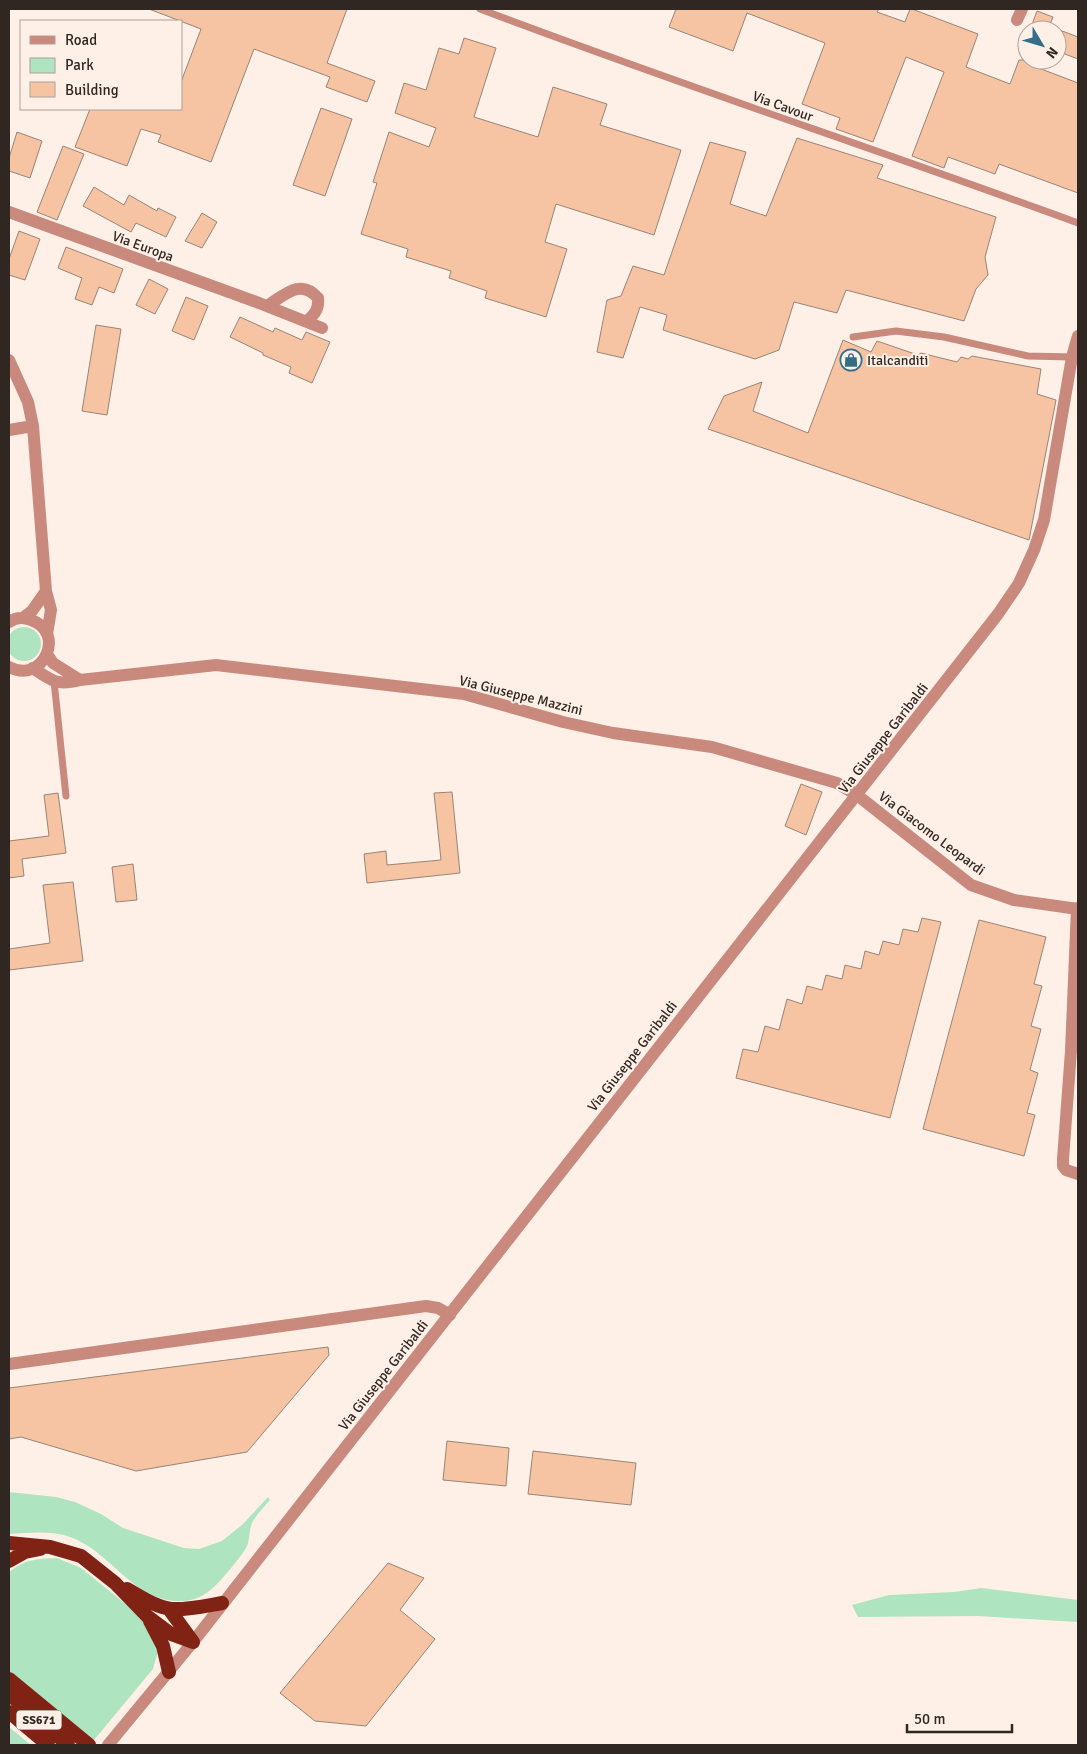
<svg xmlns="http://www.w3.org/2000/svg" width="1087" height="1754" font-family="Signika,sans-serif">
  <rect width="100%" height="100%" fill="#fef0e7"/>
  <path fill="#afe4c0" d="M7 644a17 17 0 1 1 34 0a17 17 0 1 1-34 0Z
    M9,1492L56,1497L75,1502L101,1514L123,1528L184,1548L199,1549L222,1541L243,1524L268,1497L270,1500C265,1506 258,1513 253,1521C249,1528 250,1539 247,1546C243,1555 223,1578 216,1585C204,1597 192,1602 175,1601C131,1598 110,1551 70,1537C51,1530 28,1533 9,1534Z
    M57,1558L81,1568L143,1618L158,1651L153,1669L94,1740L9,1672V1572C26,1559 36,1559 57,1558Z
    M981,1588L1078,1600V1622L978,1616L858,1617L852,1605L889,1595L954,1592Z
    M9,1727L31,1745H9Z"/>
  <path fill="#f6c4a3" stroke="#998477" d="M149,9H347L327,63L375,81L367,102L326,87L330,77L254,49L211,162L158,142L161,135L141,129L127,166L75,147L90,109H181V82L201,29Z
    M676,9H879L877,12L905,22L910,9H912L978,34L966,67L1010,84L1019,60H1039L1036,67L1078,83V193L999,164L995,174L948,157L944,168L912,156L944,72L906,57L873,142L836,129L840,118L802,104L825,43L747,13L733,51L669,27Z
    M1037,11L1053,17L1048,30H1030Z
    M1057,29L1078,37V59L1057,51Z
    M464,38L496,48L474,117L538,137L553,87L607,104L600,125L681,150L654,235L556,204L545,242L567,249L546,317L485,298L487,291L449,278L451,271L406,257L408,249L361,234L377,183L373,182L389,132L429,147L436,128L395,113L404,83L426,90L439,48L459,54Z
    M321,108L352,119L325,196L293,185Z
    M17,132L42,141L30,178L9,171V158Z
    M797,138L883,165L877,178L996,217L985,257L988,275L976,289L964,321L846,290L837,313L794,302L779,350L755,359L663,330L667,315L640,307L623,358L597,352L607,300L621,296L633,266L664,275L710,142L746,152L730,204L766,216Z
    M63,146L84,154L57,220L37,212Z
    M94,187L124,205L129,195L157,211L158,208L176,217L166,237L136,223L131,232L83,206Z
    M202,213L217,222L202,248L185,241Z
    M19,231L40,239L25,280L9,275V259Z
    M66,247L123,269L114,293L99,287L92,305L75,299L82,278L58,268Z
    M149,279L168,289L155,314L136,305Z
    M186,297L208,306L194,340L172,331Z
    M240,317L273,332L275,328L302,340L306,332L330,342L312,383L289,373L291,367L263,355V353L230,337Z
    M96,325L121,329L107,415L82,411Z
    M843,340L871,352L877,341L918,355L921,353L957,362L961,357L968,359L972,356L1041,369L1037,394L1056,400L1029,540L708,429L724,396L762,382L753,411L808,433Z
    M801,784L822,792L806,835L785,826Z
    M452,792L460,873L367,883L364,854L386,851L387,865L441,860L434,793Z
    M58,793L66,853L22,859L24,876L9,878V841L49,836L44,795Z
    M133,864L137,900L116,902L112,867Z
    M73,882L83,961L9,970V949L50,943L43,885Z
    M922,918L941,922L890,1118L736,1078L743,1049L758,1052L765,1026L779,1030L787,999L802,1004L807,986L822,990L826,975L842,979L845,965L861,969L865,951L879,955L883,941L899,945L903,929L918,932Z
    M979,920L1046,937L1034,984L1042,986L1031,1026L1041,1029L1030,1070L1038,1073L1027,1113L1035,1115L1024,1156L923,1129Z
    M328,1347L329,1355L247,1452L136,1471L21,1437L9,1439V1388Z
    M447,1441L509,1448L506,1486L443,1480Z
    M533,1451L636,1463L631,1505L528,1494Z
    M388,1563L424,1578L400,1610L435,1639L366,1726L315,1721L280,1693Z"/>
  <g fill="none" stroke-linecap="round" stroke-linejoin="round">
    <path stroke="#c9897c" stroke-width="7" d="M480,9C678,84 879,150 1078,223
      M853,337L896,331L944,337L1028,356L1072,357
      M54,681L66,796"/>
    <path stroke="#c9897c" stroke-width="12" d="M1017,20L1022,9
      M9,212L259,303L322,328
      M267,306C285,295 300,278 318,298C319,309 315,314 307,321
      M9,360L28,402L33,426L46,591
      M9,430L33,426
      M24,617L32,611L46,591L51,610L47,634
      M9,622C16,617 23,617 31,620C67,632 43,685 9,667
      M33,668C52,681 57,686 80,680L53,663L47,654
      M80,680L216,665L464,694L563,722L613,733L712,747L837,783L857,795L971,885L1014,900L1078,909
      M1077,908L1071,1051L1063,1159V1166L1066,1170L1078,1174
      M9,1364L426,1306L438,1308L450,1315"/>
    <path stroke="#c9897c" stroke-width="12" d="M108,1745L193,1642L998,614L1019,583L1034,550L1044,520L1072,357L1078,336"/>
    <path stroke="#812314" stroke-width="14" d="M9,1543L50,1547L81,1556L115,1583L147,1616L171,1634L193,1642
      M9,1561L25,1552L40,1549
      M127,1589C140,1596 155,1607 171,1609C188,1610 205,1606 222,1603
      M169,1609L193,1642
      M150,1621L163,1646L169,1672
      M9,1679L89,1745
      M9,1694L68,1745
      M9,1712L48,1745"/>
  </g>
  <defs>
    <g id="shop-ring" transform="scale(1.125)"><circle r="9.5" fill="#fef0e7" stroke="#346e87" stroke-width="1.5"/><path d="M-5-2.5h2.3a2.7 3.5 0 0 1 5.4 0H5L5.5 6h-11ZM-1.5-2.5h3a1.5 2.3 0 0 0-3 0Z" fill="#346e87"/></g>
  </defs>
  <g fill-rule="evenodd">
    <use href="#shop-ring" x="851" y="360"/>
  </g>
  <g text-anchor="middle" stroke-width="4" stroke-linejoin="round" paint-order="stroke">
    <rect fill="#fef0e7" stroke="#6e635d" stroke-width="1" x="16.5" y="1710.5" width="45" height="19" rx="4"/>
    <g font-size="12" font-weight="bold" fill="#302722">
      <text x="39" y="1724">SS671</text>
    </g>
    <g font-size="14" fill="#302722" stroke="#fef0e7">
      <text transform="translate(783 106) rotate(20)" y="5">Via Cavour</text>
      <text transform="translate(143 246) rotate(20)" y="5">Via Europa</text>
      <text transform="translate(521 695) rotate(14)" y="5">Via Giuseppe Mazzini</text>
      <text transform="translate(883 738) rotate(-52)" y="5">Via Giuseppe Garibaldi</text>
      <text transform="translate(932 833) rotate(37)" y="5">Via Giacomo Leopardi</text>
      <text transform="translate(632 1056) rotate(-52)" y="5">Via Giuseppe Garibaldi</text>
      <text transform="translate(383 1375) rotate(-52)" y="5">Via Giuseppe Garibaldi</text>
    </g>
    <g font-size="14" fill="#302722" stroke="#fef0e7" text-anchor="start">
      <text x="867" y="365">Italcanditi</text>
    </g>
  </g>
  <rect width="1087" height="1754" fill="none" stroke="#302722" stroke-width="20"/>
  <rect x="20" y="20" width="162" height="90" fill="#fef0e7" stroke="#aca098"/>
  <rect x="30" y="36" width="25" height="8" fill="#c9897c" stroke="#aca098"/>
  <text x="65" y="45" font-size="15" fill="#302722">Road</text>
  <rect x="30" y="58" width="25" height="15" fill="#afe4c0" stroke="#aca098"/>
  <text x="65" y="70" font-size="15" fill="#302722">Park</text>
  <rect x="30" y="82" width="25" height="15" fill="#f6c4a3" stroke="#aca098"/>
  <text x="65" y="95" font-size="15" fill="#302722">Building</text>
  <g transform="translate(1042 45) rotate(128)"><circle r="24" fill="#fef0e7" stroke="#aca098"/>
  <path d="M0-4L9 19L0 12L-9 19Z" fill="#346e87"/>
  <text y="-8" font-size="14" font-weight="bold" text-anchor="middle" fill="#302722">N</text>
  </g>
  <path d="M907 1724v8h105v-8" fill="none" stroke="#302722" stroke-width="2.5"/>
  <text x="914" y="1724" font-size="15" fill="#302722" stroke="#fef0e7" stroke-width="4" paint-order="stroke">50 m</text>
</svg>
